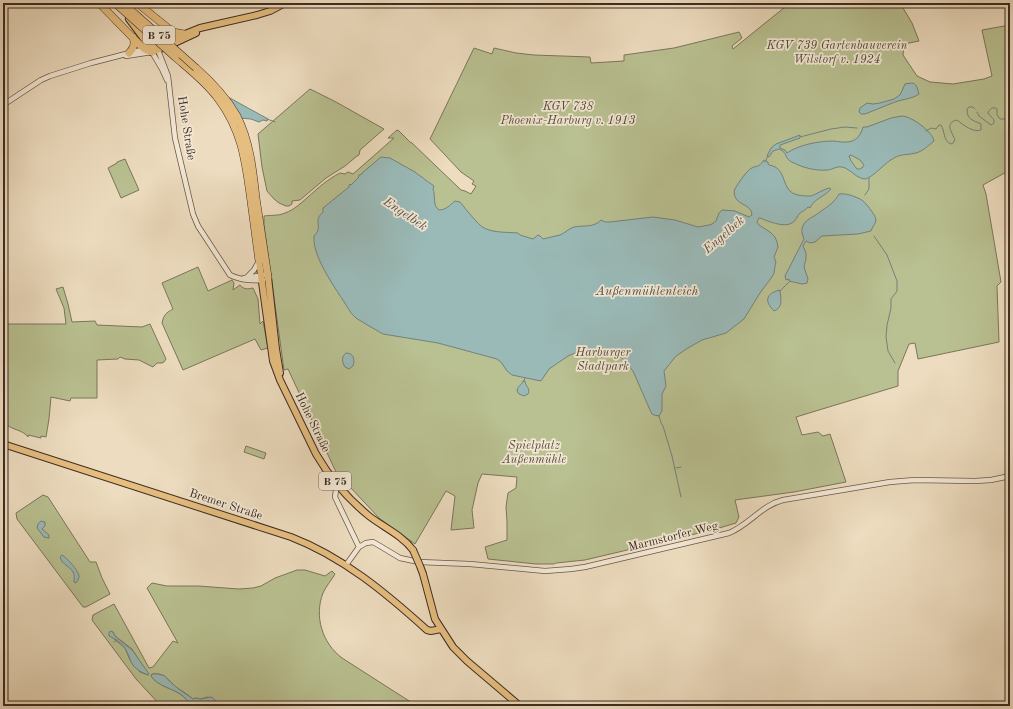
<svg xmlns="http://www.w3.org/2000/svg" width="1013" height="709" font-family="'Old Standard TT',serif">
  <rect width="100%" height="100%" fill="#eddcbf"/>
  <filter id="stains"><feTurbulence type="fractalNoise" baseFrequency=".005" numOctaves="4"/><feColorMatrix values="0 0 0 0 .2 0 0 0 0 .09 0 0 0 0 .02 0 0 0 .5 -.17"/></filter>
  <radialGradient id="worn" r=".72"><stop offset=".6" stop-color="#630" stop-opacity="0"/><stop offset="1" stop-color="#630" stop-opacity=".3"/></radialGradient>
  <path fill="#b9c091" stroke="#7b765a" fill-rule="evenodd" d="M790,3H900L912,23L919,41L904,44L903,55L917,76L930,82L953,84L984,79L992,76L982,30L1010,25V170L983,185L986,194L1001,282L997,286L999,342L918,359L915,343L909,344L898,371V386L796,417L802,435L818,432L823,436L830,434L846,482L794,492L735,500L739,517L736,523L716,529L585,560L556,563L554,564H536L488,559L485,547L507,540V522L506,507L508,493L516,488L517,477L482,474L478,483L472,510L474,528L451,530L455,496L446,491L415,544L379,518L336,472L288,369L284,370L264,225V216C271,215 278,216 285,213C294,210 301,203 308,197C318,188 328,179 340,173L345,174L348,172L353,174L394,138H388L397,130L399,131L410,142L412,143L461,190L465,191L471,194L476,186L472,184L474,181L461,172L430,139L474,48L492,54L494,48L516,53L534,55L590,57L591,63L624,61V55L674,48L739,32L742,38L732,46L733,49Z
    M310,89L336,102L384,129L360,150L359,155L357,156L345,166L326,178L300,200L292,201V204L289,206H286L279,203L274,199L267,191L262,167L258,134Z
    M125,159L139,190L121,198L108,168L117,163V162Z
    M198,267L208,291L232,280L234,283L233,290L240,285C244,290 248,289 253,288L258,299L260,324L263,321L268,348L261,350L255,339L183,370L162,323C164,314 166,313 173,309L162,283Z
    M63,287L68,304L72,322L95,321L97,325L142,327L150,324L166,359L164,362L162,363H157L153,367L139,360L125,359L120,357L118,359L97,360V398H71L70,401L51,397L49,419L46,437L41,436V438L28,435V437C23,430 13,430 7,425H6L3,424V324H66L64,308L56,289Z
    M246,446L266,453L264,459L244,452Z
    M43,495L48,497L90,562H96L102,578L110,594L86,607H83L17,519L16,513Z
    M297,570H305L325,576L332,571L335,574C331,581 326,586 323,593C314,616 322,643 342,658L417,706H221L213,698L207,697L201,699L196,698L193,699C188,695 183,691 177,688C171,683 167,676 159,674C157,674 155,674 152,674L151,676C159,687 173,688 183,696C186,699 187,701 190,702L191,706H161L136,679L92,620L93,615L114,604L149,668L153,667L173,641L178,643L147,588L152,583L167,586H198L239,589L253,588L261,586L275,578ZM113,632L115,636L132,649L148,675L140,672L130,660L125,648L113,638L110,636Z"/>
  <path fill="#9abab8" stroke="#75817c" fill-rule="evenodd" d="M911,83C917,83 917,88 919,94C912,99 903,99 895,102C885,106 875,110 865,114H861L859,112L860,108L867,103L873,104L880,103L894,99L900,95L905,84Z
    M228,97L268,119L267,121L263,120L259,122L251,119L240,118Z
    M902,116C911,116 933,132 934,141C928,146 923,151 916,153C908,155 900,154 894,158C883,164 877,174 866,179C856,179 851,169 842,167C836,166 832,170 827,170C816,171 804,168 794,163C783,159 789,153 779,149L773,151L769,157L767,156L771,148L776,144L800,135V138L780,145V148L785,150L787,153C798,145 819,141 833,141C836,141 839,142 842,142C854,143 860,138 863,127H867L891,118ZM851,155L860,160L864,165L863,167L860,169H857L851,161L849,156Z
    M381,157L390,158L415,172L420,176L422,177C425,180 430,183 434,186L433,189C436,196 432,205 439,210C446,210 450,205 455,201L460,202C465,208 478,225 484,228C494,233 507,232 518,233L520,235L533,239L538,235L540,236L543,239L560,235C565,233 568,229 574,227C583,225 594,228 601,220L605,222H610L653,217L675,220L698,227L709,225L712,224L716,221L719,213L722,210L735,211L749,217L752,215C752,203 734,206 734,192C734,188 746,172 750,169C756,165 759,168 763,161L764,160L768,162V164L769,165C789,168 779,191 798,195C802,196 807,196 811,196C817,194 822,190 829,188L831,189C825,196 813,200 810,208L808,207C806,210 803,211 800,213C797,216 796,221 792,223C784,228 767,221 760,218H759L757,222L759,225L770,232L775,237L777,242L778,247L774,257L776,262L775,266L774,273L772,277L760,293L744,319L726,333L702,340L688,348L676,356L664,371L666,386L662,394V411L659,416L654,415L652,414L650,410L633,371L621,357L613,353L605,351L588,349L575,353L568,356L549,369L541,381L512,375L507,371L501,362L497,359L438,343L383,334L364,323L356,318L351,313C340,294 312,259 314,236C324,226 312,222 323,212V208L349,187V185L350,184L351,185L358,178L359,175L362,174V173Z
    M839,194C845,193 854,196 860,199C865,201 875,215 876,219C876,224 872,227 871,231L858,234L822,236L815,242L810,243L806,241L803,246L806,253V259L804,267L808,279L807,283L802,284L789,281V279L786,280L785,276L804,239C803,236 801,232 802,229C803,220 814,217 820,212C827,207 835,202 839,194Z
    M779,290L780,291C781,299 783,308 774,311C764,301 766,294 779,290Z
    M346,353C354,353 355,360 353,366L349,369L345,367C342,362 341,357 346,353Z
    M523,381H525C525,386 531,389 528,394L524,396L519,394L517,391C518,385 522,385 523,381Z
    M41,521L45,522V526L42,529L49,535V538H48L44,537L37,528L38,524Z
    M62,555C67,558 78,570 79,576C79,579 78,579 77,582L75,583L74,582C74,578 75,575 73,572C69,565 63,566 60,557Z
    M112,631L115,636L133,651L149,674L148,675C144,673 140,672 137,669C130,664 130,657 126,650C123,643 115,639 109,636V632Z
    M152,674H158L165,676C172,685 183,692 193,699L196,698L201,699L211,697L213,698L221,706H191L190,702C187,701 186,699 183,696C173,688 158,687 151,676Z"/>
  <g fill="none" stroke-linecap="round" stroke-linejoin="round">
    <path stroke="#75817c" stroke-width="1" d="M977,112L979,116L991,125L994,123C995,118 990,117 988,113C989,110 992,107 995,108L997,109V115L1000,119H1006L1010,116
      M267,119L275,122
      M926,131L931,128L936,129L939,125H941C945,131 943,141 951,144L953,143L955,140C952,132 944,123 957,120C963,125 974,133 981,130V124C973,120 967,120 967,109L969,107H973L975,109
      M800,137L831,129L845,127L857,128
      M765,162L768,156
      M865,195L869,189V178
      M874,236L887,255L897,281V291L891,299V308L887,325L886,337L888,351L895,363
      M780,291L790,281
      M524,381L525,378
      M659,416L661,423L663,426L672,456L681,497
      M676,468L681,467
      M114,642L117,640"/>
    <g stroke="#695849" stroke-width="6">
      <path id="minor" d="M158,50L168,76L175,138L193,214L198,226L230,275C240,280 252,281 263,280
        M126,56L152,52L162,69L167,80
        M3,105L41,80L50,76L91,63L145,49
        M248,276L254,270L259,261
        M244,278L264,275
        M338,485L336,490L335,497L359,547
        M346,565L359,547L366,543L373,542L380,546L400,558L419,562L470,564L545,571L571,569L585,567L729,533C749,525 762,505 783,500L890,482L915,480L975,481L991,480L1010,476"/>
    </g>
    <g stroke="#3d2c22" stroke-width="8">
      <path id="major" d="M129,19L144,39L152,52L168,46L196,33
        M150,48L200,28L257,15L270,11L285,3
        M259,261L273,361L280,380L316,454C330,478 348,499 369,516C383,527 402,535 413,550
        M268,277L276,349L280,373
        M3,444L291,537C343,557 386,593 427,630L431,631L441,629
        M423,574L435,619L453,647L467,661L520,706"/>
    </g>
    <g stroke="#3d2c22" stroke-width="8">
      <path id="highway" d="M99,3L140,45L145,49L152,52
        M137,3L173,32L184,34
        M129,53C134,48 135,44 133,37
        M175,57C190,70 207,83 219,100C241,130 245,158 250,194C253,217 256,239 259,261
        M196,68C212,82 226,97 237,116C250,141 253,171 256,198C260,225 264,251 268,277"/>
    </g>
    <use href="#minor" stroke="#f3e8d5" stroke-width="4.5"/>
    <use href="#major" stroke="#e6be80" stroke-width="6"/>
    <use href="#highway" stroke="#e6be80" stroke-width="7"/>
    <g stroke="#3d2c22" stroke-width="8" stroke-linecap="butt">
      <path id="major-bridge" d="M413,550L420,566L423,574"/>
    </g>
    <g stroke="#3d2c22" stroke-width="8" stroke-linecap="butt">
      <path id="highway-bridge" d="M115,3L175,57
        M123,3L196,68"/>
    </g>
    <use href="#major-bridge" stroke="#e6be80" stroke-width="6"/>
    <use href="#highway-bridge" stroke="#e6be80" stroke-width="7"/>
  </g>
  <g text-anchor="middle" stroke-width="3.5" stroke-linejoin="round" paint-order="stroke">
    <g fill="#f3e8d5" stroke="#746458" stroke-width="1">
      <rect x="143" y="26" width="32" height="18" rx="3"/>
      <rect x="319" y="472" width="32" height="18" rx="3"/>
    </g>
    <g font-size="11" font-weight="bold" fill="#3d2c22">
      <text x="159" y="39">B 75</text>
      <text x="335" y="485">B 75</text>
    </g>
    <g font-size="12" font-style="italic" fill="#564a38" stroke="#f3e8d5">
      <text x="837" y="49">KGV 739 Gartenbauverein<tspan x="837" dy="14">Wilstorf v. 1924</tspan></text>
      <text x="568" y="110">KGV 738<tspan x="568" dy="14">Phoenix-Harburg v. 1913</tspan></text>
      <text x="603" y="356">Harburger<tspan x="603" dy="14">Stadtpark</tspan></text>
      <text x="534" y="449">Spielplatz<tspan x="534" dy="14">Außenmühle</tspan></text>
    </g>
    <g font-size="12" fill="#3d2c22" stroke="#f3e8d5">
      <text transform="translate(187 128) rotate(81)" y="4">Hohe Straße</text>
      <text transform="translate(313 422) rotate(64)" y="4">Hohe Straße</text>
      <text transform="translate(226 504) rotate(18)" y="4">Bremer Straße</text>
      <text transform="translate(673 536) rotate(-14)" y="4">Marmstorfer Weg</text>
    </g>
    <g font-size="13" font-style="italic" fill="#545048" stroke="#f3e8d5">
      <text transform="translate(406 213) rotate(34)" y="5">Engelbek</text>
      <text transform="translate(723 234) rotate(-41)" y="5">Engelbek</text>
      <text x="647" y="295">Außenmühlenteich</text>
    </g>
  </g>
  <rect width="1013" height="709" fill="none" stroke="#eddcbf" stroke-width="16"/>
  <rect x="4" y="4" width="1005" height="701" fill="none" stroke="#3d2c22" stroke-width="2"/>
  <rect x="8" y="8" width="997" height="693" fill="none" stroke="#3d2c22"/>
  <rect width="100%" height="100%" filter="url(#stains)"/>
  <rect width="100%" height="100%" fill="url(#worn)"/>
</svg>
